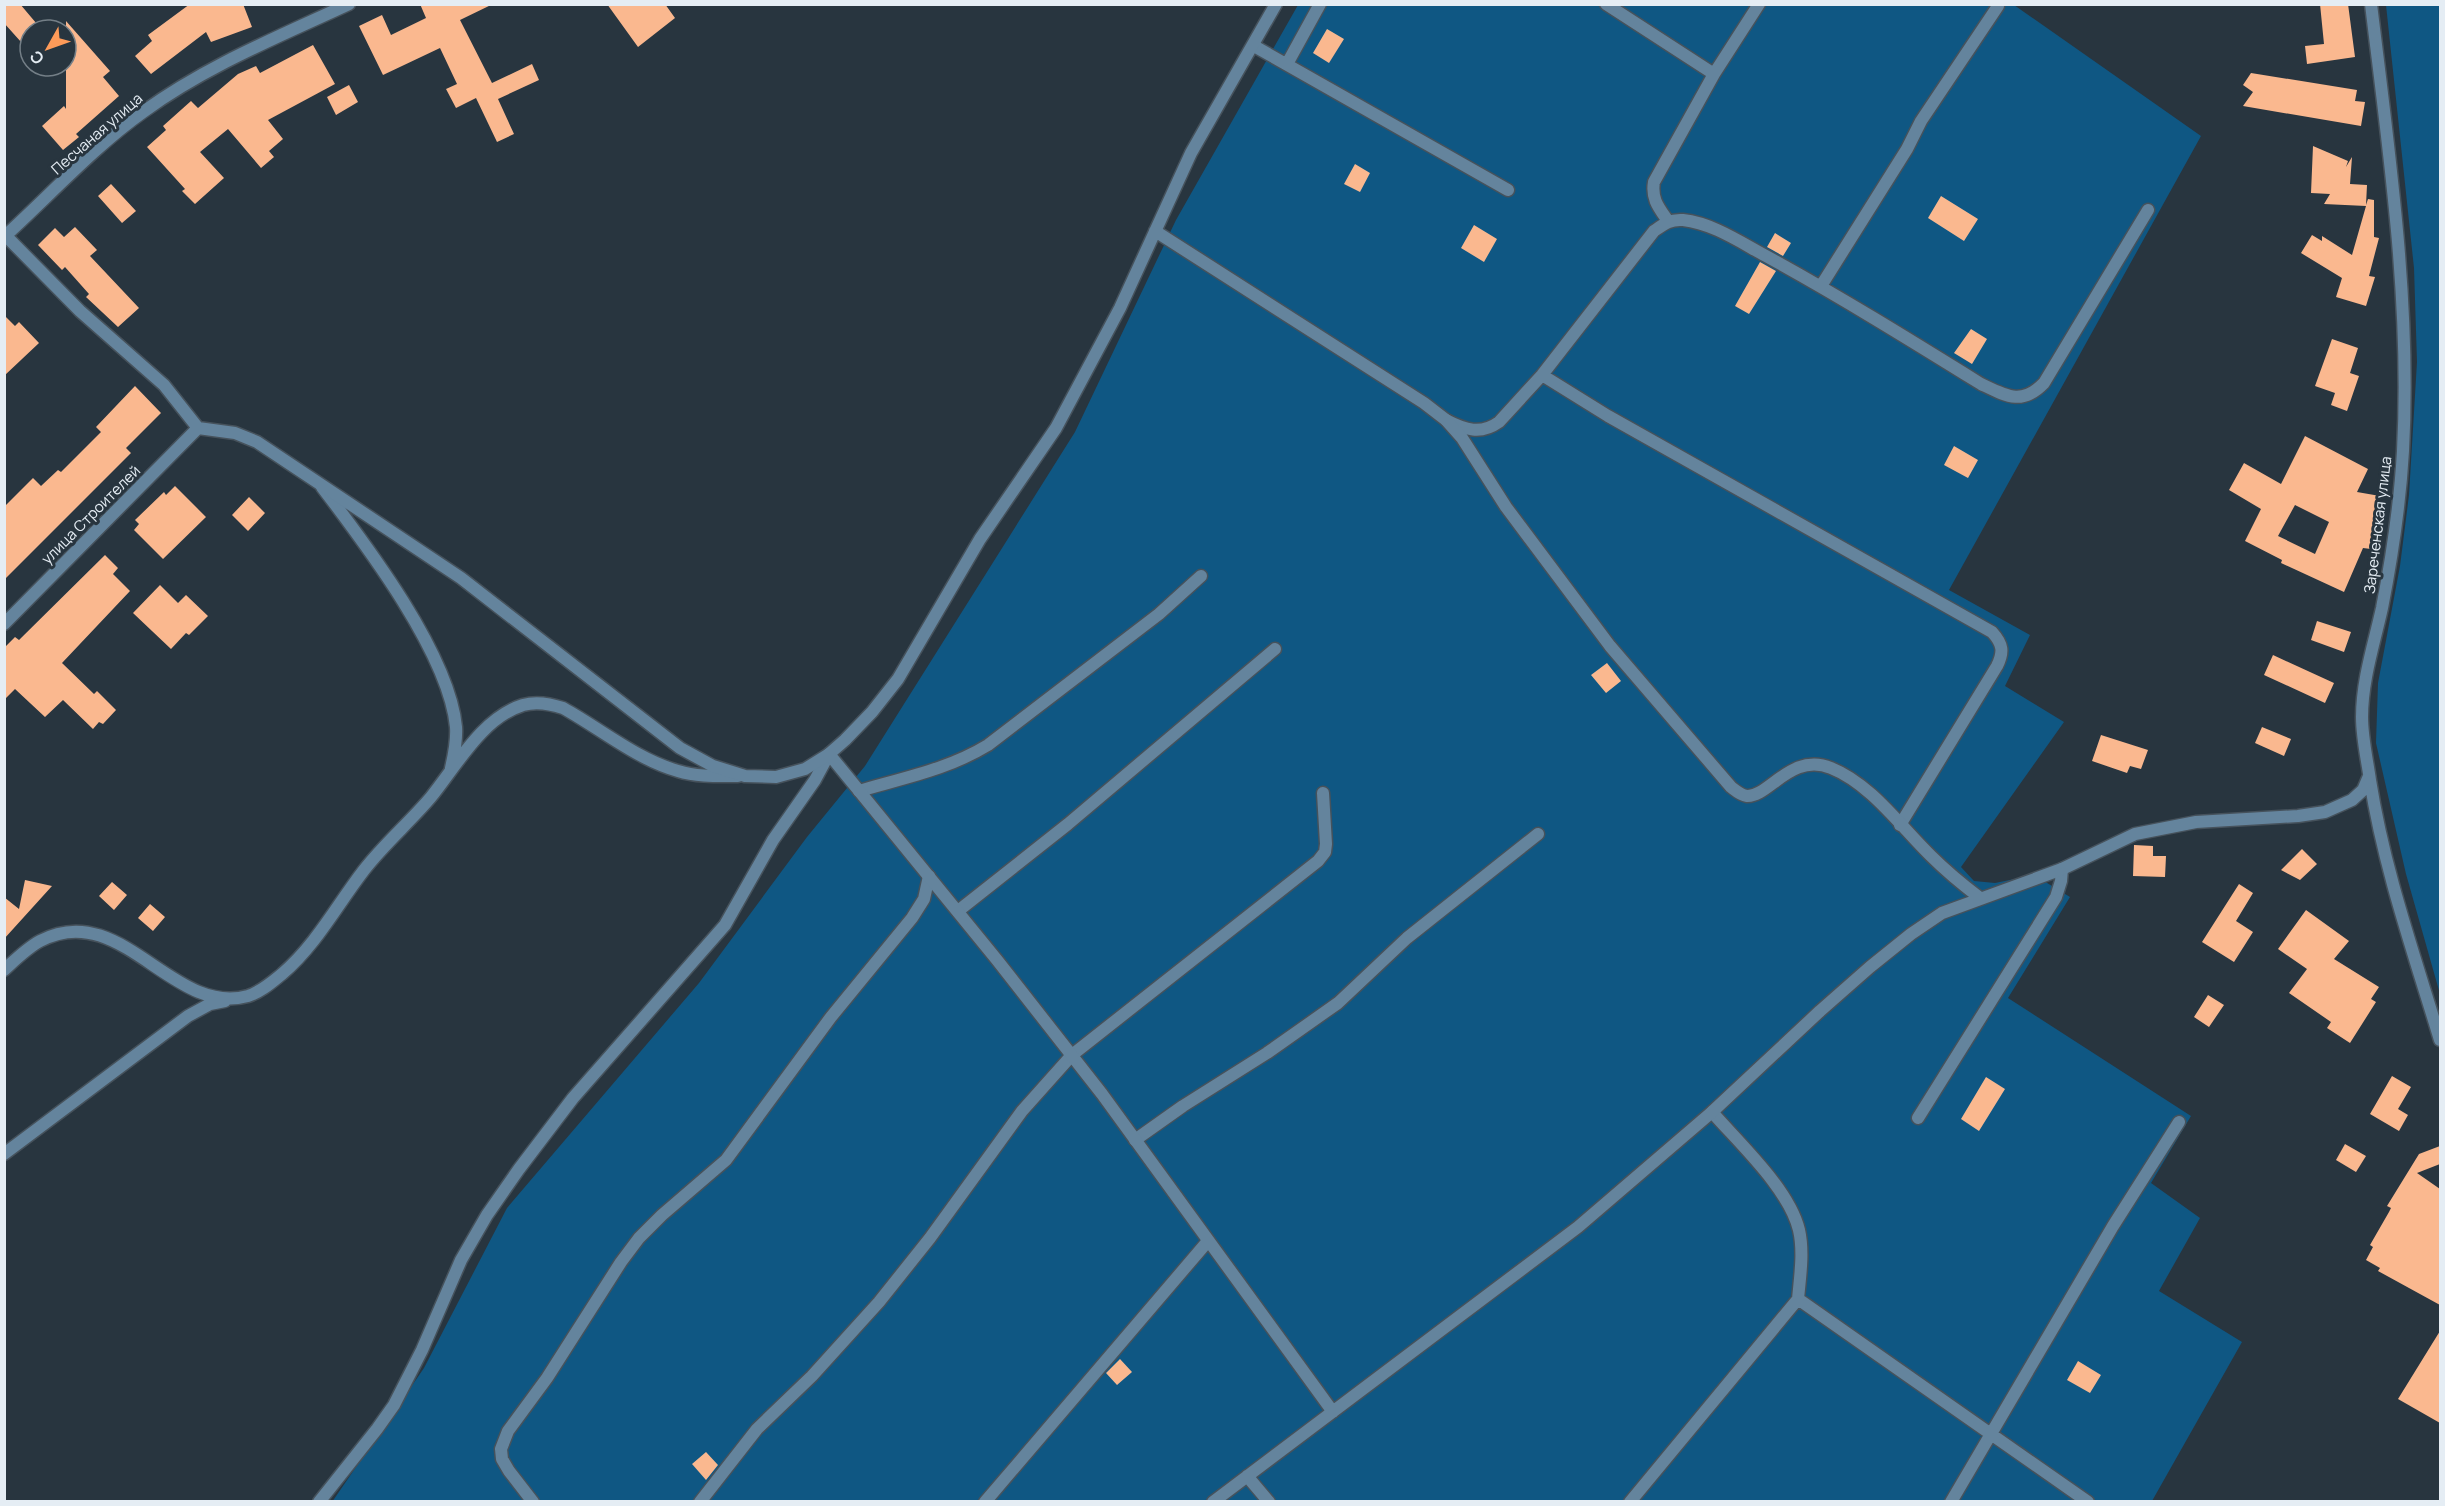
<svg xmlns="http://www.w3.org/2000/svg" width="2445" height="1506" font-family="Manrope,sans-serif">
  <rect width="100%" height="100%" fill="#28353f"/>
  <path fill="#0f5783" d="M1298,5H2014L2201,136L1949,590L2030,635L2005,686L2064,722L1961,867L1974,881L1995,883L2034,875L2070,897L2008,998L2191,1116L2151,1183L2200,1218L2159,1291L2242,1342L2152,1501L332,1502L424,1368L507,1208L699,983L807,837L865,766L1075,432L1176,220Z
    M2386,5H2440V994L2406,874L2376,743L2378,683L2400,566L2409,495L2417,362L2414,268Z"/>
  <path fill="#fab88f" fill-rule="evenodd" d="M4,4H20L42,30H30V52L4,23Z
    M190,4H243L252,27L211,42L206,32L151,74L135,56L152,41L148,35Z
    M420,4H493L460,20L492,83L532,64L539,80L498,99L514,134L497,142L476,98L456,108L446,89L457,84L440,48L383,75L359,26L382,15L391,35L426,18Z
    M607,4H665L675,18L638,47Z
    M2320,4H2348L2355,57L2307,64L2305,46L2324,44Z
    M66,21L110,71L103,77L119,96L76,134L79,137L63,150L42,126L64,106L66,109Z
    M1327,29L1344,39L1329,63L1313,53Z
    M313,45L335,84L268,120L283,139L269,151L274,157L261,168L228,129L200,152L224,178L195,204L182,191L185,189L147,147L166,130L163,126L191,101L198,108L238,74L256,66L260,73Z
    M2251,73L2357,90L2355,101L2365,102L2361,126L2243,106L2253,92L2243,85Z
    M349,85L358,102L336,115L327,97Z
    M2313,146L2348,161L2346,167L2352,157L2350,184L2367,185L2366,205L2368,199L2374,200V237L2379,238L2369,276L2375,277L2366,306L2336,297L2342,278L2301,253L2312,235L2322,241V236L2352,255L2366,206L2324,204L2330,194L2311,193Z
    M1355,164L1370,173L1360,192L1344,184Z
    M111,184L136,211L122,223L98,196Z
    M1941,196L1978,219L1964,241L1928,218Z
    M1474,225L1497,239L1484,262L1461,248Z
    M75,227L97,250L90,256L139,308L118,327L86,297L89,294L65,267L62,270L38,245L55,228L64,237Z
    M1775,233L1791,243L1783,256L1767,247Z
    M1760,262L1776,271L1749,314L1735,306Z
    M4,315L15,326L19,322L39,343L4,376Z
    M1971,329L1987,339L1972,364L1954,353Z
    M2332,339L2358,348L2350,373L2359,376L2347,411L2331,405L2335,393L2315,386Z
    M135,386L161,413L126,448L131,453L4,580V507L33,478L41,486L58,470L61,472L101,432L96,427Z
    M2305,436L2368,469L2357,492L2380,496L2371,549L2363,548L2344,592L2281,563L2282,560L2245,541L2261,509L2229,490L2244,463L2281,484ZM2295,505L2329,522L2315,554L2278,536Z
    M1954,446L1978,460L1968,478L1944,465Z
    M175,486L206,517L163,559L134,530L139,524L135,520L164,492L166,495Z
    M249,497L265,513L248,531L232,515Z
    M105,555L118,568L113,574L130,591L62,663L94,694L97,691L116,710L103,724L99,722L93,729L63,700L45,717L15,689L4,700V648L15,637L19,640Z
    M160,585L178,603L186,595L208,616L189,635L186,633L171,649L133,613Z
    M2317,621L2351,632L2344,652L2311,640Z
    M2273,655L2334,683L2325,703L2264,675Z
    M1607,663L1621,681L1606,693L1591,675Z
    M2262,727L2291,739L2284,756L2255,743Z
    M2101,735L2148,750L2141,769L2130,766L2127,773L2092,761Z
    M2134,845L2153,846V856H2166L2165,877L2133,876Z
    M2302,849L2317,864L2300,880L2281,870Z
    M25,880L52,886L4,939V897L19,909Z
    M112,882L127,895L114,910L99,896Z
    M2239,884L2253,893L2236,921L2253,932L2234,962L2202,942Z
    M150,904L165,917L153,931L138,918Z
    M2306,910L2349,941L2334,959L2379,987L2371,999L2376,1002L2350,1043L2327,1028L2331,1022L2289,993L2307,969L2278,949Z
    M2208,995L2224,1005L2209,1027L2194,1017Z
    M2392,1076L2411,1087L2398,1109L2408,1115L2399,1131L2370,1114Z
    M1986,1077L2005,1089L1979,1131L1961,1119Z
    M2345,1144L2366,1156L2356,1172L2336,1160Z
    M2440,1146V1164L2417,1173L2440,1189V1305L2378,1271L2380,1268L2366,1260L2373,1247L2370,1245L2389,1212L2391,1208L2387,1206L2419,1154Z
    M2440,1331V1423L2398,1399Z
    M1120,1359L1132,1372L1117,1385L1106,1373Z
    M2078,1361L2101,1375L2090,1393L2067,1380Z
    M706,1452L718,1465L706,1480L692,1464Z"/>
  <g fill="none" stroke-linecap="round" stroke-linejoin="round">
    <g stroke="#46525c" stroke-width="15">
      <path id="service" d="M1606,4L1714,74
        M1254,46L1508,190
        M1287,64L1320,4
        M1668,221C1659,208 1651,199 1654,182L1714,74L1759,4
        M1821,286L1907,149L1921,121L1998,6
        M1542,375L1608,416L1992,632C2003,644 2004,652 1997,666L1900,825
        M1446,420C1465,430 1481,435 1499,422L1542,375L1654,231C1664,224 1670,219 1683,220C1712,223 1740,242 1766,256C1839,296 1910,340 1981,384C2006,396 2022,406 2044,383L2148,210
        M322,487C367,546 449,654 456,727C457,741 454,755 451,768
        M859,791C903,778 949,769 988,745L1159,614L1201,576
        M958,911L1068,824L1275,649
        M4,970C15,960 27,948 40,941C121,898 172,1017 248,996C261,992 272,982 282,974C316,945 337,905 364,870C384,844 410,822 431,797C457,765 482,718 523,705C537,701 551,704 563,708C601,729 636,759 678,771C697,777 718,776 738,776
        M1712,1112C1740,1144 1789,1189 1799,1230C1804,1252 1800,1277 1798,1299L2088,1502
        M1918,1118L2056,897L2061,881L2062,869
        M1135,1140L1183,1106L1267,1053L1338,1003L1407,938L1538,834
        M4,1154L188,1016L210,1004L225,1001
        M319,1502L377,1429L394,1405L422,1350L461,1260L487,1215L519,1169L573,1098L725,925L773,840L815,780L829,754
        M533,1502L509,1471L502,1459L501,1449L508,1431L547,1378L621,1262L639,1238L662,1215L726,1160L831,1017L912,918L924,899L929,876
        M700,1502L757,1429L812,1376L879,1302L930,1238L1022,1111L1072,1055L1318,861L1325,852L1326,844L1323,793
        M1630,1502L1798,1299
        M1951,1502L2113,1226L2179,1122"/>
    </g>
    <g stroke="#46525c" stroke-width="15">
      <path id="minor" d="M2371,4C2389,153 2411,302 2403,451C2400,504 2392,557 2382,608C2374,644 2362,680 2362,717C2362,738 2367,759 2370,780C2384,869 2414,954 2440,1040
        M1155,231L1424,403L1446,420L1462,438L1506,507L1610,646L1731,787C1735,790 1740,795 1747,796C1769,797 1791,752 1831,768C1871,784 1901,827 1931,856C1946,871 1963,885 1980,898
        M6,236L80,311L164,385L198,428L235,433L257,442L461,578L680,748L713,766L745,776L776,777L805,769L829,754L845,740L872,712L898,679L980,539L1056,428L1120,308L1191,153L1276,4
        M4,237C48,197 95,146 143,112C206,66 278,37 349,4
        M4,624L198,428
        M829,754L997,960L1102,1094L1333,1412
        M1247,1476L1269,1502
        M985,1502L1208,1241
        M1213,1502L1578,1227L1712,1112L1820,1011L1870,967L1911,934L1942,913L2062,869L2135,834L2196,822L2298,816L2325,812L2352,800L2363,790L2369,776"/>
    </g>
    <use href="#service" stroke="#64849d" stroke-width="12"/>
    <use href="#minor" stroke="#64849d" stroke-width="12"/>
  </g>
  <g text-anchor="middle" stroke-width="6" stroke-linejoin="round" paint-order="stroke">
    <g font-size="15" fill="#e5edf4" stroke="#28353f">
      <text transform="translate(97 134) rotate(-41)" y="5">Песчаная улица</text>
      <text transform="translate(91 515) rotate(-45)" y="5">улица Строителей</text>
      <text transform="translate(2378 525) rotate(-83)" y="5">Зареченская улица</text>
    </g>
  </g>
  <rect width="2445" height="1506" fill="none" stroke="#e5edf4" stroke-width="12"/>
  <g transform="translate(48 48) rotate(230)"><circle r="28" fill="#28353f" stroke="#747f87" stroke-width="1.5"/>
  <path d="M0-4.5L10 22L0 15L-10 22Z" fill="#fe9b59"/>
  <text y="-9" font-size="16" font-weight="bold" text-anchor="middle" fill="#e5edf4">С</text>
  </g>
</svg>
